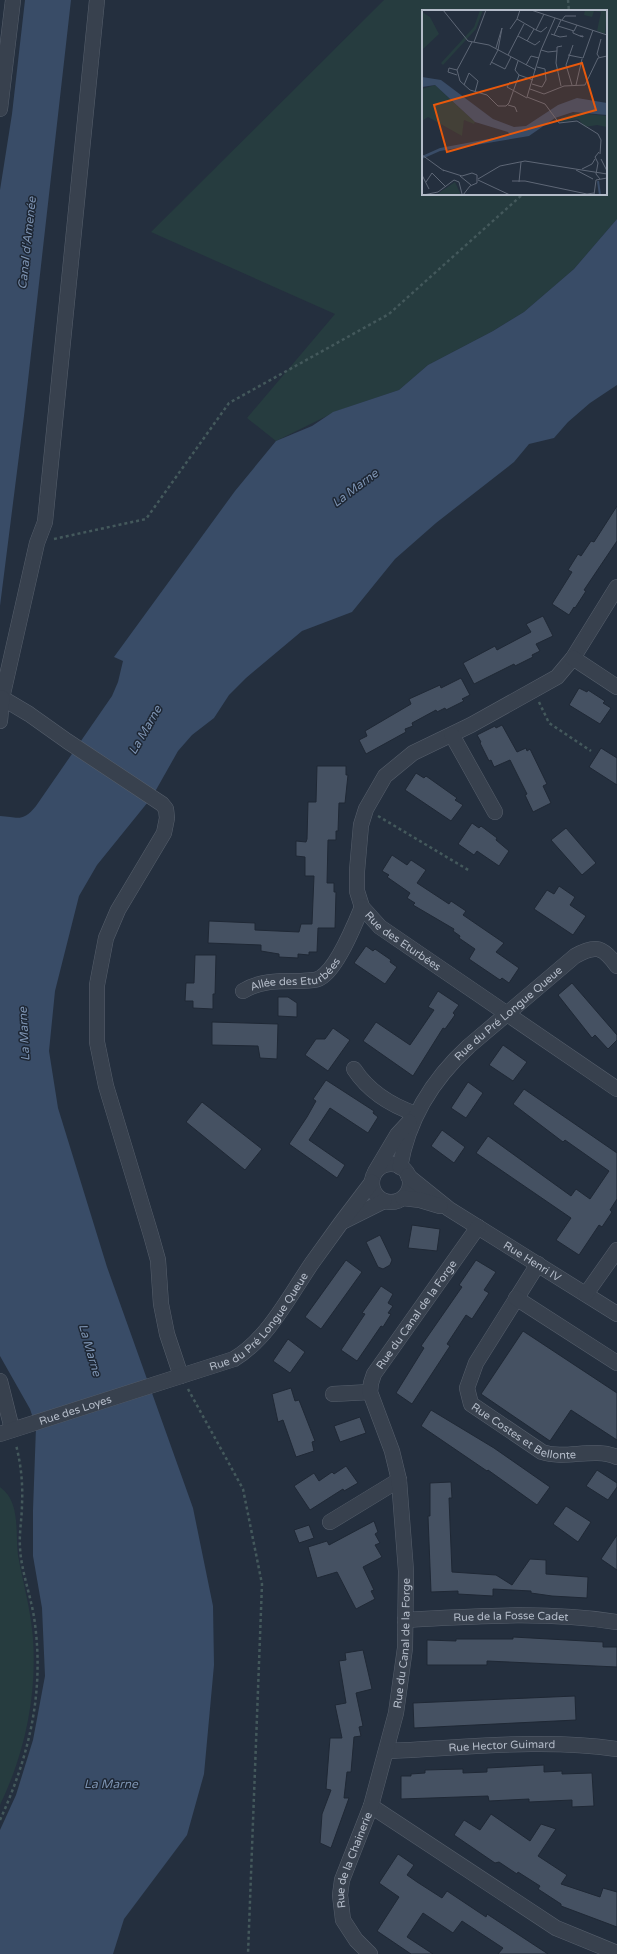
<svg xmlns="http://www.w3.org/2000/svg" width="617" height="1954" font-family="'Varela Round',sans-serif">
  <rect width="100%" height="100%" fill="#242f3e"/>
  <path fill="#263c3f" fill-rule="evenodd" d="M384,0H617V219L574,269L524,312L493,331L428,365L399,390L337,411L276,441L247,418L335,314L151,232ZM423,11H606V194H423Z
    M0,1487C21,1502 15,1532 18,1555C23,1583 31,1610 33,1639C37,1696 25,1753 0,1805Z"/>
  <path fill="#394c67" d="M25,0H71L24,416L0,606V190L12,114Z
    M617,219V385L590,403L568,422L554,438L529,444L514,462L436,523L395,559L352,612L302,631L246,678L229,695L214,718L192,735L178,751L152,797L97,865L79,896L55,991L49,1051L58,1108L107,1267L193,1508L213,1606L214,1665L204,1774L187,1835L124,1919L113,1954H0V1830L16,1795L33,1740L45,1676L42,1608L33,1556V1510L36,1427L30,1409L0,1356V816C18,817 22,823 36,806L112,696L118,682L123,661L114,657L235,491L276,441L312,426L333,412L399,390L428,365L493,331L524,312L574,269Z"/>
  <path fill="#455162" stroke="#1f2835" d="M617,506V541L584,590L586,591L575,608L574,607L569,615L552,604L572,572L568,570L578,554L581,556L591,541L594,542Z
    M543,616L553,636L536,644L540,651L532,655L533,657L515,666L514,664L474,684L463,663L495,646L497,650L531,632L526,624Z
    M461,678L470,695L462,699L464,701L446,710L445,708L437,712L436,710L412,723L413,726L405,729L406,732L366,754L359,740L367,736L365,731L411,704L409,699L440,685L441,688Z
    M579,688L587,692L588,690L605,701L603,703L611,708L600,724L569,705Z
    M502,725L517,752L526,748L527,751L530,749L547,784L543,786L551,803L533,812L525,795L527,794L510,760L494,767L491,760L489,761L480,743L481,742L477,735L495,726L496,728Z
    M601,748L617,758V785L589,767Z
    M317,766H346V775H348L345,803H339L338,831H336V840H328L327,883H334V892H336L335,928H318L317,952H309V955L298,954V958L279,957V954L261,951V945L208,943L209,921L255,923V930L299,932L301,924H312L314,876H305V857L296,856V841L306,842L307,839L308,802H316Z
    M416,773L424,778L426,776L457,798L455,800L463,805L451,821L405,790Z
    M472,823L479,828L481,826L497,838L496,840L509,851L499,866L477,851L474,855L458,844Z
    M566,828L596,863L582,875L551,840Z
    M392,855L407,865L411,860L426,870L417,883L449,904L451,901L466,911L463,915L504,943L496,952L519,968L509,983L502,978L500,980L469,959L475,949L459,938L460,936L453,931L454,929L413,905L415,903L407,898L410,893L387,877L389,875L382,871Z
    M559,886L575,897L570,905L586,916L573,935L534,909L547,890L554,894Z
    M366,946L373,951L375,949L391,960L390,962L397,967L385,984L354,963Z
    M195,955H216L215,994H213V1009L193,1008V1001H185L186,983H194Z
    M572,983L617,1035V1040L608,1049L595,1035L592,1038L558,995Z
    M438,991L459,1005L453,1013L455,1015L445,1029L443,1028L413,1076L363,1041L376,1022L410,1045L434,1010L428,1007Z
    M278,997H288L297,1003V1017L278,1016Z
    M212,1022L278,1024L277,1059L260,1058L258,1046L212,1045Z
    M333,1028L350,1040L328,1071L305,1055L316,1039H325Z
    M503,1045L527,1062L513,1081L489,1065Z
    M326,1080L374,1111L373,1113L378,1117L368,1133L330,1108L309,1140L345,1165L337,1178L289,1144L307,1117L316,1101L313,1099Z
    M468,1082L483,1093L466,1118L451,1108Z
    M524,1089L617,1153V1199L610,1210L612,1212L602,1227L599,1225L579,1255L556,1240L571,1218L476,1153L488,1136L571,1196L576,1189L590,1199L609,1171L565,1140L563,1142L513,1104Z
    M202,1102L262,1149L245,1170L186,1122Z
    M442,1130L465,1147L454,1163L431,1146Z
    M412,1225L440,1229L437,1251L408,1248Z
    M380,1235L392,1260L390,1265L383,1269L378,1267L366,1242Z
    M346,1260L362,1272L321,1329L305,1317Z
    M476,1260L496,1272L484,1290L489,1293L472,1319L466,1315L447,1344L450,1346L412,1404L396,1393L424,1348L421,1346L462,1287L459,1285Z
    M381,1286L393,1294L388,1303L393,1306L388,1313L391,1314L383,1327L381,1326L357,1361L341,1350L365,1314L362,1313Z
    M523,1331L617,1393V1440L571,1410L550,1441L481,1394Z
    M288,1339L305,1352L290,1373L273,1361Z
    M291,1388L295,1401L299,1400L315,1441L312,1442L314,1451L296,1457L283,1420L278,1422L272,1394Z
    M431,1410L494,1448L550,1487L537,1505L488,1470L487,1471L421,1426Z
    M360,1417L366,1433L340,1442L334,1426Z
    M346,1466L358,1483L344,1491L343,1489L310,1510L294,1486L314,1473L319,1481L332,1472L334,1474Z
    M597,1470L617,1483V1487L608,1500L586,1486Z
    M451,1482L452,1498H449L452,1572L496,1575L512,1585L530,1559L546,1560V1574L588,1577L587,1598L552,1596L531,1593V1591L493,1589V1596L458,1594V1591L431,1592L428,1516H430V1483Z
    M566,1506L591,1522L578,1542L553,1524Z
    M374,1521L378,1532L375,1534L380,1543L375,1545L382,1557L363,1567L374,1590L371,1591L375,1599L356,1609L337,1572L317,1578L308,1547L327,1541L329,1545Z
    M309,1525L314,1538L299,1543L294,1530Z
    M617,1535V1570L601,1559Z
    M513,1637L603,1642V1647H617V1667L487,1661V1665H427V1640L456,1641V1639H513Z
    M363,1650L372,1689L356,1693L363,1726L359,1727L361,1736L354,1737L351,1772H347L344,1798H349L331,1848L320,1843L322,1814L331,1790L326,1789L330,1738H342L335,1705L346,1703L339,1661L346,1660L345,1653Z
    M575,1696L576,1720L414,1728L413,1703Z
    M544,1765V1772L562,1771V1774L592,1773L594,1806L572,1807V1800L529,1802V1799L489,1801L488,1796L401,1799V1776H411V1774L425,1773V1770L463,1769V1773L487,1772V1768Z
    M491,1814L530,1841L541,1824L556,1829L538,1856L567,1875L561,1884L600,1897L603,1888L617,1892V1927L561,1906V1904L538,1889L540,1886L518,1872L517,1874L499,1862L495,1863L454,1835L464,1820L480,1830Z
    M398,1854L414,1865L407,1875L417,1882L442,1898L447,1891L486,1917L487,1914L548,1954H498L503,1948L462,1921L453,1933L423,1913L407,1937L433,1954H411L377,1931L399,1897L379,1883Z"/>
  <g fill="none" stroke-linecap="round" stroke-linejoin="round">
    <g stroke="#565f6c" stroke-width="16">
      <g id="minor">
        <path d="M97,0L45,522L37,543L2,698L29,714L67,741L162,804L166,809L167,818L164,833L118,910L106,938L97,985V1042L106,1086L151,1235L158,1260L161,1304L167,1334L181,1376"/>
        <path d="M0,109L13,0"/>
        <path id="s1" d="M617,587L573,658L557,677L471,725L413,753L385,776L366,809L361,825L357,871V891L362,907L380,927L617,1089"/>
        <path d="M573,658L617,687"/>
        <path d="M0,721L2,698"/>
        <path d="M452,735L495,812"/>
        <path id="s2" d="M243,991C261,980 281,981 302,981C308,980 316,981 320,978C337,969 355,924 362,907"/>
        <path d="M354,1069C369,1092 390,1105 416,1114"/>
        <circle cx="391" cy="1183" r="19"/>
        <path id="s3" d="M400,1167C408,1119 434,1078 469,1046L575,956C596,944 603,947 617,966"/>
        <path d="M375,1172L397,1135L409,1122"/>
        <path id="s4" d="M408,1176L449,1209L617,1314"/>
        <path d="M403,1198L420,1200L440,1206"/>
        <path d="M344,1221L384,1201"/>
        <path id="s5" d="M538,1264L476,1363L467,1388L471,1404L542,1452C566,1460 593,1447 617,1457"/>
        <path d="M586,1294L617,1250"/>
        <path d="M516,1298L617,1363"/>
        <path d="M0,1381L12,1429"/>
        <path d="M333,1394L370,1392"/>
        <path id="s6" d="M0,1434L234,1359C268,1339 290,1295 312,1263C331,1236 351,1209 372,1182"/>
        <path d="M330,1522L399,1480"/>
        <path id="s7" d="M405,1620C476,1616 547,1611 617,1622"/>
        <path id="s8" d="M387,1751C463,1748 542,1738 617,1749"/>
        <path d="M371,1806L556,1928L617,1953"/>
        <path id="s9" d="M370,1954L356,1940L343,1920L340,1895L342,1880L371,1806L396,1713L405,1648L406,1571L399,1480L392,1451L370,1392L371,1383L374,1374L478,1227"/>
      </g>
    </g>
    <path stroke="#44595c" stroke-width="2.5" stroke-dasharray="3 3" stroke-linecap="butt" d="M568,0L569,11
      M54,539L146,519L229,403L389,314L523,194
      M539,702L549,723L591,751
      M378,816L470,871
      M188,1389L243,1489L262,1584L248,1954
      M0,1820C29,1756 44,1694 35,1624C32,1598 21,1572 20,1547C19,1533 22,1518 22,1504C23,1484 21,1464 16,1445"/>
    <use href="#minor" stroke="#38414e" stroke-width="15"/>
  </g>
  <g text-anchor="middle" stroke-width="3" stroke-linejoin="round" paint-order="stroke">
    <g font-size="11" fill="#b4bcc9" stroke="#1d2633">
      <text dy="4" stroke="none"><textPath href="#s1" startOffset="499">Rue des Eturbées</textPath></text>
      <text dy="4" stroke="none"><textPath href="#s2" startOffset="57">Allée des Eturbées</textPath></text>
      <text dy="4" stroke="none"><textPath href="#s3" startOffset="193">Rue du Pré Longue Queue</textPath></text>
      <text dy="4" stroke="none"><textPath href="#s4" startOffset="151">Rue Henri IV</textPath></text>
      <text dy="4" stroke="none"><textPath href="#s9" startOffset="678">Rue du Canal de la Forge</textPath></text>
      <text dy="4" stroke="none"><textPath href="#s6" startOffset="289">Rue du Pré Longue Queue</textPath></text>
      <text dy="4" stroke="none"><textPath href="#s6" startOffset="79">Rue des Loyes</textPath></text>
      <text dy="4" stroke="none"><textPath href="#s5" startOffset="221">Rue Costes et Bellonte</textPath></text>
      <text dy="4" stroke="none"><textPath href="#s7" startOffset="106">Rue de la Fosse Cadet</textPath></text>
      <text dy="4" stroke="none"><textPath href="#s9" startOffset="330">Rue du Canal de la Forge</textPath></text>
      <text dy="4" stroke="none"><textPath href="#s8" startOffset="115">Rue Hector Guimard</textPath></text>
      <text dy="4" stroke="none"><textPath href="#s9" startOffset="106">Rue de la Chainerie</textPath></text>
    </g>
    <g font-size="12" font-style="italic" fill="#7c92b1" stroke="#1d2633">
      <text transform="translate(27 243) rotate(-84)" y="4">Canal d'Amenée</text>
      <text transform="translate(355 488) rotate(-37)" y="4">La Marne</text>
      <text transform="translate(145 730) rotate(-60)" y="4">La Marne</text>
      <text transform="translate(24 1034) rotate(-93)" y="4">La Marne</text>
      <text transform="translate(90 1350) rotate(74)" y="4">La Marne</text>
      <text x="111" y="1788">La Marne</text>
    </g>
  </g>
  <g transform="translate(422 10)">
    <rect width="185" height="185" fill="#242f3e"/>
    <path d="M58,0H61L54,19L21,55L19,53L52,17ZM163,0H185L183,24L175,21L179,2L172,1L170,7L162,5ZM0,2L8,7L17,24L0,40ZM13,75L53,112L52,114L42,110L40,126L6,107L0,111V79ZM154,103L185,106V117L175,115L163,117L156,109L139,112V108ZM33,172L39,185H18L17,183Z" fill="#263c3f"/>
    <path d="M0,67L19,70L71,109L92,117L104,116L136,95L155,88L185,93V105L151,102L133,108L107,126L18,141L0,149V146L18,138L88,125L86,122L53,112L13,75L0,77Z" fill="#394c67"/>
    <path fill="none" stroke="#394c67" stroke-width="2" d="M176,171L178,185"/>
    <path fill="none" stroke="#5e6776" stroke-width="1" d="M21,0L46,31L67,35L114,60M98,0L95,9L114,20L122,4M109,0L185,25M133,8L119,40L105,87L123,94L137,113L155,111L176,124L179,130L178,144M140,10L143,6H154M136,16L152,21L155,15M88,19L95,9M114,20L119,22L125,17M151,21V23L158,26L161,27V26H158M129,24L138,27L145,26M132,25L139,10M96,26L113,35L118,31M105,31L112,19M50,32L35,60L38,71L48,80L65,85L76,96H84L87,93L97,65M52,32L64,0M74,38L80,18L76,40M119,40L126,42L135,41V37L140,36M135,41L134,53L139,76M86,45L102,14M146,45L161,48L171,20M177,47L175,44L179,29M96,51L93,60L97,65M69,52L83,59L89,47M68,55L76,40M104,55L109,46L117,48M35,60L27,58L26,62L35,65M97,65L111,70M88,72L85,77L105,88M110,74L120,77L124,70L123,59L115,57M42,75L47,63L56,71L53,82M150,75L144,55L151,35M154,75L160,49M108,79L122,84L142,76L163,75L176,48L185,46M86,95L93,97L95,102M177,142L173,147L176,153L174,164L178,169M0,145L22,161M179,149L185,161M160,159L170,154L173,149M21,160L40,166L50,163L55,165V173L48,176L41,185M154,160L171,169M0,165L7,179M38,166L49,175M56,169L78,156L103,151L185,164M56,170L88,185M90,171H103L165,184L172,183M4,172L10,163L24,177M97,172L99,152M1,185L16,182L32,170L37,172L40,184M172,185L174,170L185,168"/>
    <path fill="#e8590c" fill-opacity="0.15" stroke="#e8590c" stroke-width="2" d="M160,53L174,100L25,142L12,95Z"/>
    <rect width="185" height="185" fill="none" stroke="#b4bcc9" stroke-width="2"/>
  </g>
</svg>
